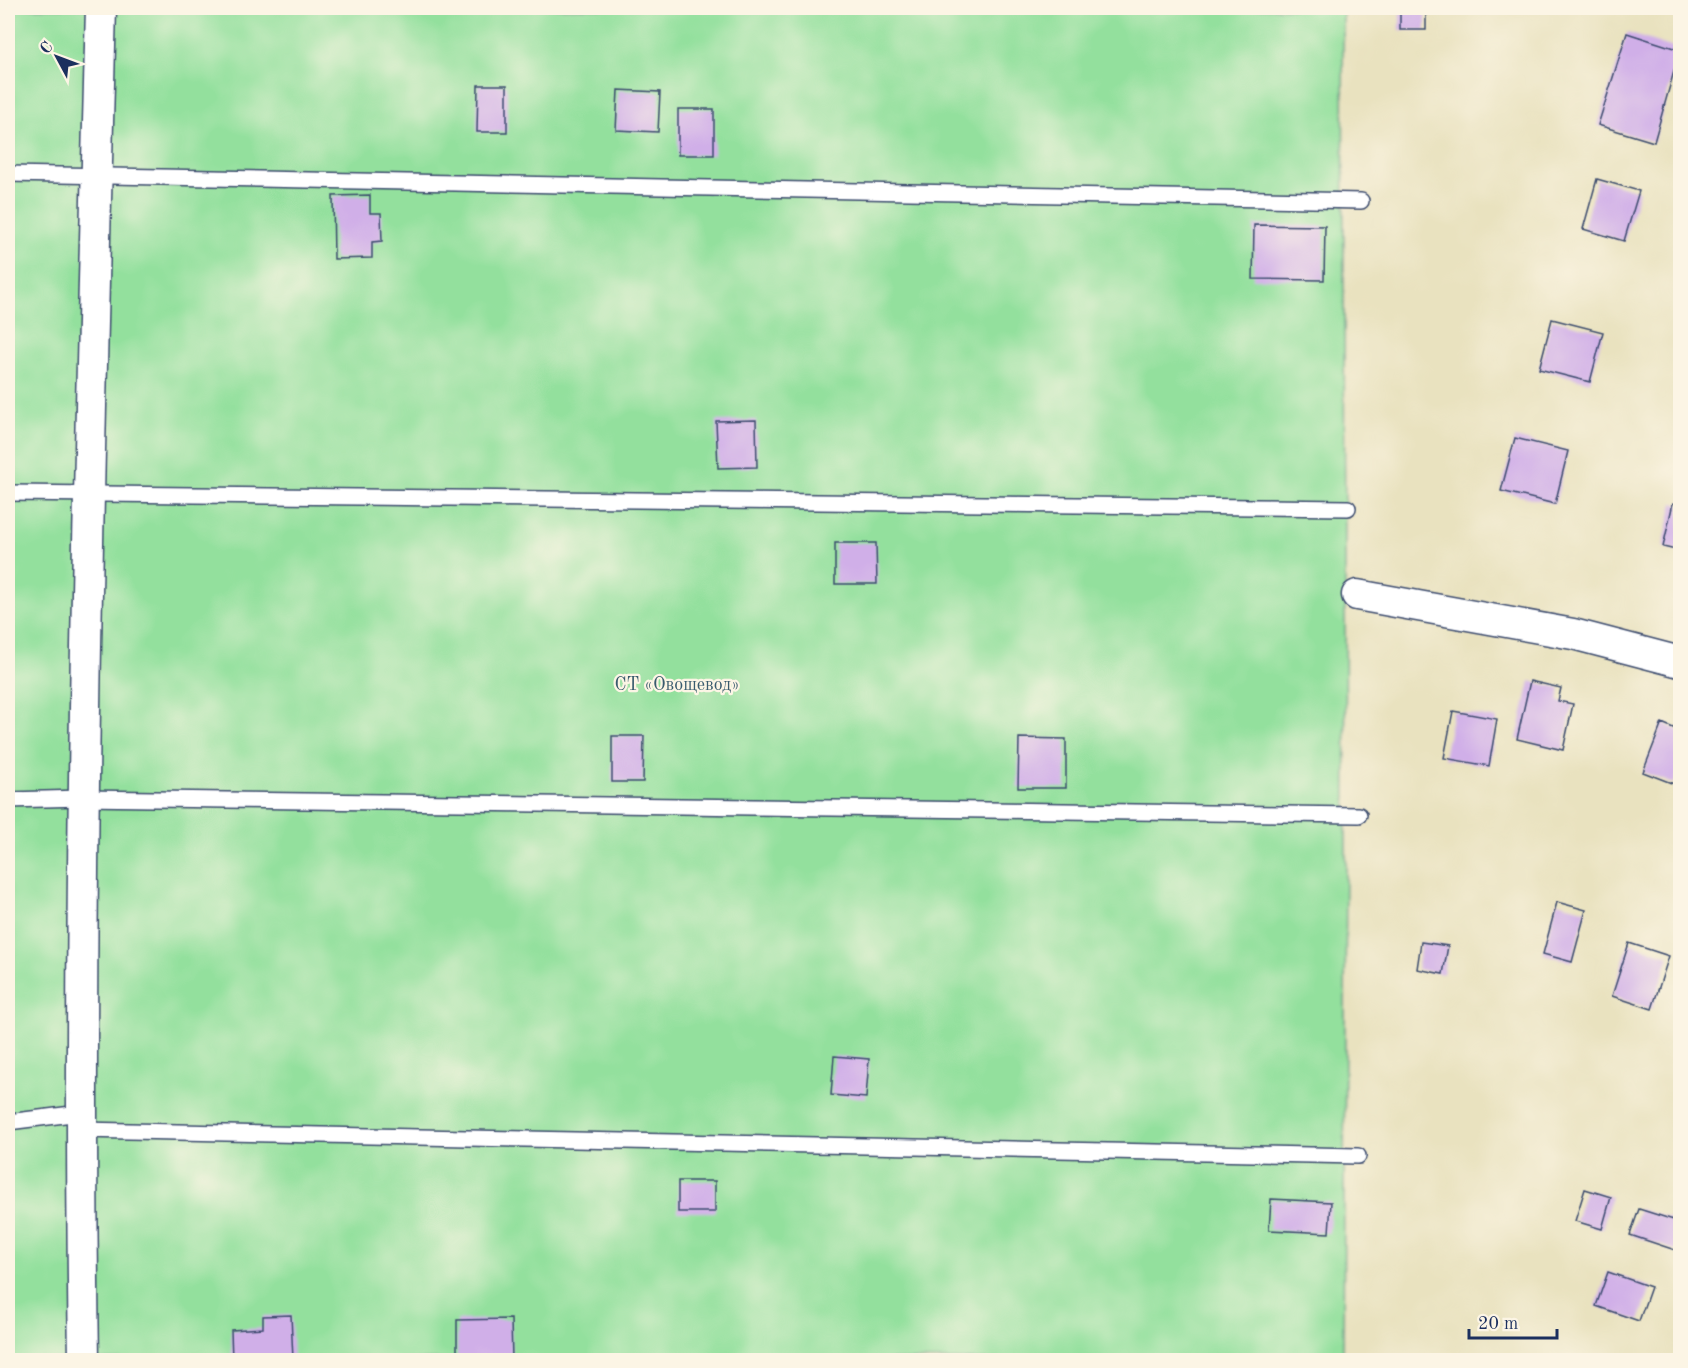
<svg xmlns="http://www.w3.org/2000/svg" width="1688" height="1368" font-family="'Old Standard TT',serif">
  <rect width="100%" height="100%" fill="#fcf5e5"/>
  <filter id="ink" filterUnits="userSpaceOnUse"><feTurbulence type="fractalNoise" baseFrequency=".0167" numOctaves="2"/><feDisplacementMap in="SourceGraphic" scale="12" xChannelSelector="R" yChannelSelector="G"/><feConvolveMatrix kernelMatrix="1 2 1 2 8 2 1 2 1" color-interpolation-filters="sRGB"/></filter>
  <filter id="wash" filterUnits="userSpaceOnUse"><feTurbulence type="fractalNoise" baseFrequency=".008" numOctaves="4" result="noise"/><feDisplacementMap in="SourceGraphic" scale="24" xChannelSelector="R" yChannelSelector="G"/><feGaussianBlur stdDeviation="1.35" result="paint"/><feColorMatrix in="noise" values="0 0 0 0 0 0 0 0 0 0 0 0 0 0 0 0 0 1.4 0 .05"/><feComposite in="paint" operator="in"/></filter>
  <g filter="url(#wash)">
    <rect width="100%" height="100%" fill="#e9e2bf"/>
    <path fill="#93e09d" stroke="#57887e" stroke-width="1.5" d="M8,8H1343L1346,856L1343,1360H8Z"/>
    <g id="blocks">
      <path fill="#d0afe8" d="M1400,8H1426V30H1400Z
        M1627,33L1680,50L1654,142L1598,125Z
        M478,85H507V132H477Z
        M618,90L660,92L658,132L616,130Z
        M678,109H714V155H678Z
        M1597,179L1639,191L1624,241L1583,229Z
        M370,195V213H381L382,241L372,242V258L334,259L333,196Z
        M1254,225L1325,226L1324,280L1253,279Z
        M1552,319L1603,332L1590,382L1539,369Z
        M756,420L757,467L718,468L716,421Z
        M1515,438L1568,451L1555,504L1501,491Z
        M1673,503L1680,505V551L1663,547Z
        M835,543H876L877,584H835Z
        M1530,681L1561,688L1558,701L1573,704L1563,750L1517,739Z
        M1453,711L1497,719L1489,766L1444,758Z
        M1662,723L1680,731V768L1674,784L1643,772Z
        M612,736H644L643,782H612Z
        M1019,738L1066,739V788H1018Z
        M1557,902L1586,910L1572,962L1543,954Z
        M1421,942L1448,946L1443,974L1417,969Z
        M1629,943L1669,956L1652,1009L1612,996Z
        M834,1056L869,1059L866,1098L831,1095Z
        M678,1181H715V1212H678Z
        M1585,1189L1611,1197L1602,1229L1575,1221Z
        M1271,1199L1331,1202L1329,1233L1269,1230Z
        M1639,1209L1680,1222L1678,1251L1630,1235Z
        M1608,1272L1651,1287L1639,1321L1596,1306Z
        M291,1315L293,1360H232L231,1330L263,1328V1316Z
        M511,1319L512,1360H457V1320Z"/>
    </g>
  </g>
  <g filter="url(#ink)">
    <use href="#blocks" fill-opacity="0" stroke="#3a4a6d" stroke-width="1.5"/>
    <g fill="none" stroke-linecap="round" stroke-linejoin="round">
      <g stroke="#3a4a6d" stroke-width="18">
        <path id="lane" d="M8,174L1361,201
          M8,493L1348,508
          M8,800L82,798L1359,815
          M8,1122L80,1113
          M80,1130L1358,1156"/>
      </g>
      <g stroke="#3a4a6d" stroke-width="33">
        <path id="street" d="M1357,595L1573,634L1680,662
          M84,1360C77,909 89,459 101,8"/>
      </g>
      <use href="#lane" stroke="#fff" stroke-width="15"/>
      <use href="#street" stroke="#fff" stroke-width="30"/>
    </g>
  </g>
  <g text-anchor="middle" stroke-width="4.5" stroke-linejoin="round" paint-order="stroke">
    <g font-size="18" fill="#395b6e" stroke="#fcf5e5">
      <text x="677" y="690">СТ «Овощевод»</text>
    </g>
  </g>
  <rect width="1688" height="1368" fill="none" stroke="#fcf5e5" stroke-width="30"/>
  <g transform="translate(57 57) rotate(311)" stroke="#fcf5e5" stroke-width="4.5" paint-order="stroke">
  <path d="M0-4.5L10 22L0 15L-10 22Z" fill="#1b2f5e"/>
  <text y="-9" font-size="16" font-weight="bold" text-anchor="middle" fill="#1b2f5e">С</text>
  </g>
  <path d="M1469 1329v9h88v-9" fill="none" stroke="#1b2f5e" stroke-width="3"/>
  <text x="1478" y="1329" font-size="18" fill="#1b2f5e" stroke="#fcf5e5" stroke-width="4.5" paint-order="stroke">20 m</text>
</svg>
